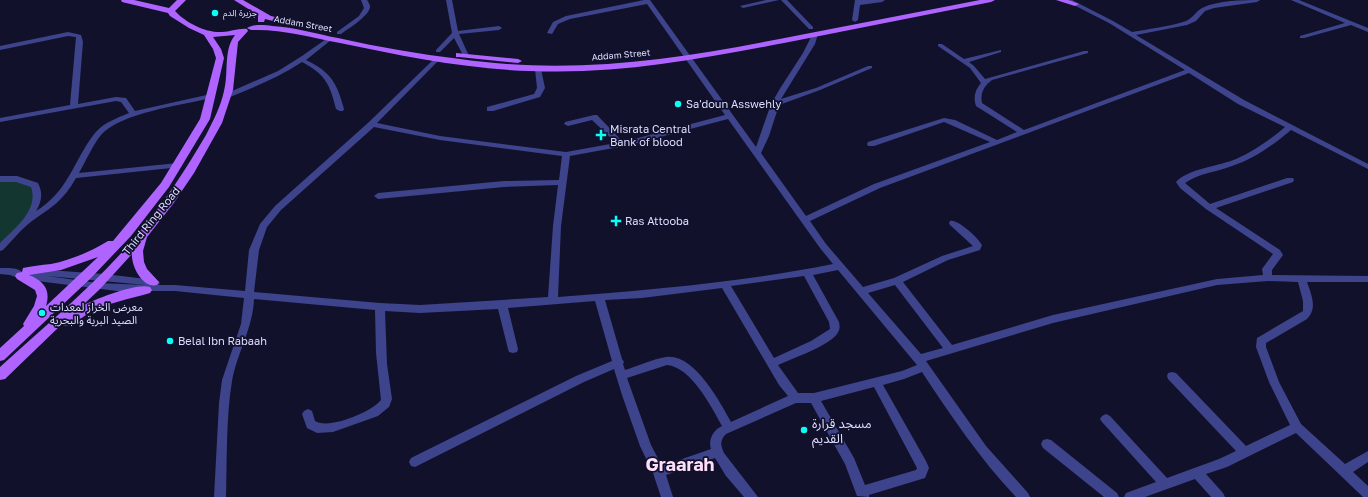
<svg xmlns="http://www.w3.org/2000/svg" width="1368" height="497" viewBox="0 0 1368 497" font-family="'Golos Text','Noto Sans Arabic',sans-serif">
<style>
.green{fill:#143630}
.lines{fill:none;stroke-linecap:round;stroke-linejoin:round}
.minor{fill:#3d448b;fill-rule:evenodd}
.major{fill:#af64ff;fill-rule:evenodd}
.poi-dot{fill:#09fff5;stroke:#12112c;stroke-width:1.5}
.labels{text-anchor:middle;stroke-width:3.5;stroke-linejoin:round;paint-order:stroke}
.far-poi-label{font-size:9px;fill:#dcddff;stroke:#12112c;text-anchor:start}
.far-street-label{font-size:9px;fill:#dcddff;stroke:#12112c}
.poi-label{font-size:11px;fill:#dcddff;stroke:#12112c;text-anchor:start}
.street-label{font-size:11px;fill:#dcddff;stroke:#12112c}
.near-poi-label{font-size:13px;fill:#dcddff;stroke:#12112c;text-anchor:start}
.near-district-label{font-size:18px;font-weight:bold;fill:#ffdef8;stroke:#12112c}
</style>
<rect width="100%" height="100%" fill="#12112c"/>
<path class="green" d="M0 180H11L34 185 37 192 30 215 0 246Z"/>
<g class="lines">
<path class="minor" d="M361 0H367C368 1 370 5 370 6 371 15 348 29 341 34H337V32L359 16 364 8Z
M446 0H452L458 31 499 26 502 28 499 30 459 34 469 56 468 57H464L454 38 440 52H436V50L452 33Z
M644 0H650L756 147 771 104 781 87 803 53 813 33 818 34 815 44 781 99 816 88 868 66H872V68L820 90 779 105 769 136 761 153 806 216 874 184 990 142 944 122 874 146H868L867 144 868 142 944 118 955 120 997 140 1017 132 976 106C973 97 975 90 981 83L970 68 938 46V44H942L964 59 1001 50V52L969 62 974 66 985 79 1084 51H1088V53L992 80C984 86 980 93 982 103L1024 130 1185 70 1109 23 1064 0H1072L1113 21 1132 32C1148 29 1167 27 1183 22 1192 20 1195 12 1202 8 1219 0 1242 0 1260 0L1257 2 1214 8 1205 11 1196 21 1187 25 1136 35 1244 100 1368 164V169L1291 130C1273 145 1254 159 1232 166 1217 172 1199 173 1185 183L1210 204 1287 178H1293L1294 180 1293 182 1216 208 1280 250 1283 255 1272 270V275L1368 276V282H1307C1311 294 1318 308 1307 319L1266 343V347L1279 382 1301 424 1345 464 1368 451V462L1353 472 1368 486V497H1363L1296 433 1227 467 1206 474 1223 493 1225 497H1211L1195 479 1145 497H1124L1126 493 1156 482 1102 422 1100 419 1102 416 1106 414 1110 416 1167 478 1219 459 1236 451 1168 379 1167 376 1168 373 1172 372 1176 373 1246 446 1290 425 1269 382 1256 347 1257 338 1303 311V301L1298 282 1268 281 1217 285 1053 323 926 361 986 446 1028 493 1030 497H1016C980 459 951 416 922 372L904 379 883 385 926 461 929 468 925 478 869 495V497L857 496 845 464 811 403H796L726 434C719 441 721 446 724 453L758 497H744L726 476 715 458 666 475 673 497H661L653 473 640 446 622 395 614 369 584 382 415 467 411 466 409 462 411 458 576 376 612 361 595 301 508 308 518 349 517 352 513 353 509 352 508 349 498 309 420 313 385 311 387 364 392 399 389 407 378 416 333 432 317 433 307 428 302 414 304 411 308 409 312 411 315 421C328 430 372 412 381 400L376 353 375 310 254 299C253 328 237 353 232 381 226 417 227 461 226 497H214L219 403 222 380 241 324 244 298 175 291H117L21 279 10 275 0 274V268C8 268 18 267 23 273L30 274 29 272 31 270 34 269 104 274 155 280 158 281 160 283 158 285H175L245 291 249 250 260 224 275 206 369 122 435 58 437 57 440 59 439 60 377 123 440 136 566 152 616 143 592 120 568 126 564 124 565 122 594 115H597L623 142 725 115 647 4 570 19 558 24 552 34 547 33 553 22 566 16ZM1189 73 1238 104 1285 127C1270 140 1254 151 1236 159 1220 166 1187 169 1176 182L1180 188 1206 209 1273 254 1262 269 1263 275 1217 279 1053 315 952 345 903 282 948 260 980 250 982 245C978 238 958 219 950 221L949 223 950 225 973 246 942 256 894 278 863 287 826 244 810 221 880 188ZM728 119 820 248 833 264C743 282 650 290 558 297L561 226 570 156 630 145ZM374 127 440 140 562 156 559 180 504 181 378 193 374 196 378 199 504 187 558 185 553 226 548 297 420 305 380 303 254 292 259 250 267 227 281 210ZM838 270 917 365 902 371 814 393H798L778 365C793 358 827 347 837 334 840 330 840 327 839 322L813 275ZM47 276 146 285 98 283ZM804 276 829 322 830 329 811 341 774 358 731 286ZM895 285 943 348 921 354 868 293ZM722 288 779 385 788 396 731 422C720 402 694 353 666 357 653 359 638 366 625 370L623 364 624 362 622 359 605 300 642 298ZM667 365C691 367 711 406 722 426 713 430 708 440 711 449L662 466 651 445 627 378ZM874 387 917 468 916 470 865 485 854 458 821 401Z
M766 0H779L743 8 740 6Z
M781 0H787L813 27V29H809Z
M855 0H885L882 2 860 5 858 20 855 22 852 20Z
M1291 0H1299L1368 28V32L1351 25 1304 38H1300V36L1345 23Z
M68 32 81 35 83 42 78 104 116 97 126 98 135 111 211 94 215 96 211 98C182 105 120 113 101 135 92 146 86 161 79 173L178 163H181L182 165 181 167 76 178C63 201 52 207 32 221 21 229 12 241 3 250L0 251V243C15 228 39 210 31 187L16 182H0V176H17L38 183C43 193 42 201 36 211 69 191 73 161 95 133 103 123 117 118 129 113L121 102 116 101 0 122V118L70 105 76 37 68 36 0 50V46Z
M329 37 331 38V40L306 60C331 72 337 83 344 109L343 111H340L336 109C330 84 325 74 302 62 279 77 255 87 230 97H224L223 95 278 71 302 56Z
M538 67 541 69 545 88 540 97 493 111H487V107L534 94 537 88 535 69Z
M1047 439 1051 440 1117 493 1119 497H1104L1043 448 1041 444 1043 440Z"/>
<path class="major" d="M121 0H134L169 8 177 0H186L175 11C186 23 206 33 222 32 230 32 239 28 247 29L248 31 238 42 233 90 222 123 194 173 173 204 147 237 143 251 144 262 147 269 159 282 157 285C143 289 131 266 132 254L100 289 82 306C96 299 136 283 150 287L152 290 150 293C129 299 108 303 89 313 81 318 70 328 61 325L5 379 0 380V367C48 323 100 281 141 230 166 200 186 169 206 135 213 121 221 106 224 91 229 73 223 50 235 35L213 37 221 49 224 58 210 119 169 187 131 236 91 278 4 360 0 361V348L24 326 23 324 34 306 37 296 35 290 17 279 15 276 17 273 22 272 23 268C32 266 41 265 51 264 71 260 90 252 108 241H113L161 183 200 119 216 58 213 49 204 35 189 28 170 16 168 13 122 2ZM98 257 46 306C51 290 44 281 29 275L61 270Z
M234 0H243L271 16 296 22 297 24 293 26 265 19 264 22H258V15Z
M980 0H995L991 2C922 16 853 29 784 43 700 59 616 75 530 71 466 69 402 56 340 43 310 37 282 29 251 30L247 28C253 24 265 25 272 26 295 27 316 34 338 38 378 47 419 54 460 59 579 76 683 58 800 35 860 23 920 12 980 0Z
M1056 0H1068L1079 4 1075 6Z
M456 53 518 59 522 61 518 63 459 57H456Z"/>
</g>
<g class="poi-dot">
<circle cx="215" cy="13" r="4"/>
<circle cx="678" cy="104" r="4"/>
<path d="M599 129h4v4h4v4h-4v4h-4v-4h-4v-4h4z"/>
<path d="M614 215h4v4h4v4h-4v4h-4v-4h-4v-4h4z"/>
<circle cx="42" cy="313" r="4"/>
<circle cx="170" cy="341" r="4"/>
<circle cx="804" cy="430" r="4"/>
</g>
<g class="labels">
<g class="far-poi-label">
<text x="223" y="16">جزيرة الدم</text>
</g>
<g class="far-street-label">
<text transform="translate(303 24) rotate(10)" y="3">Addam Street</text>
<text transform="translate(621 55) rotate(-5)" y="3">Addam Street</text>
</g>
<g class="poi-label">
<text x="686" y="108">Sa'doun Asswehly</text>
<text x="610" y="133">Misrata Central<tspan x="610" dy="13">Bank of blood</tspan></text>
<text x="625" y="225">Ras Attooba</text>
<text x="50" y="311">معرض الخراز لمعدات<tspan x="50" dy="13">الصيد البرية والبحرية</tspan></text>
<text x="178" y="345">Belal Ibn Rabaah</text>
</g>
<g class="street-label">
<text transform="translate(151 221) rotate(-51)" y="4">Third Ring Road</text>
</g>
<g class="near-poi-label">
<text x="812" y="428">مسجد قرارة<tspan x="812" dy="15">القديم</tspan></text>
</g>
<g class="near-district-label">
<text x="680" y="471">Graarah</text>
</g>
</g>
</svg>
